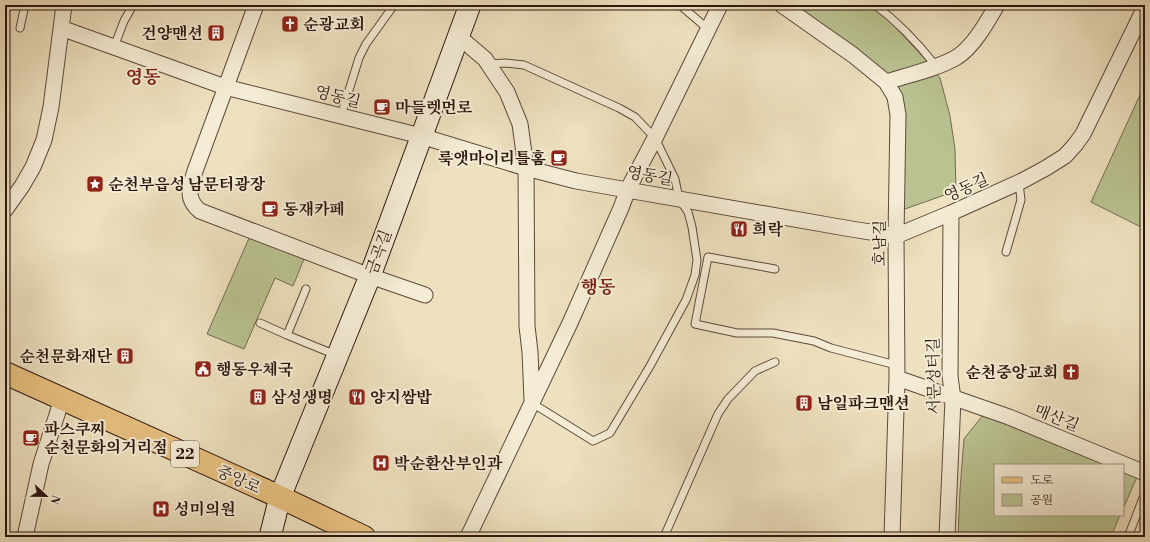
<svg xmlns="http://www.w3.org/2000/svg" width="1150" height="542" viewBox="0 0 1150 542" font-family="'Libre Bodoni','Noto Serif KR',serif">
<style>
.green{fill:#bac291;stroke:#726c50}
.lines{fill:none;stroke-linecap:round;stroke-linejoin:round}
.lane-casing{stroke:#5c493b;stroke-width:9}
.street-casing{stroke:#5c493b;stroke-width:17}
.secondary-casing{stroke:#2b160f;stroke-width:23}
.primary-casing{stroke:#2b160f;stroke-width:24}
.lane{stroke:#f4ecd5;stroke-width:7}
.street{stroke:#f4ecd5;stroke-width:15}
.secondary{stroke:#f4ecd5;stroke-width:21}
.primary{stroke:#e7c080;stroke-width:22}
.labels{text-anchor:middle;stroke-width:4;stroke-linejoin:round;paint-order:stroke}
.shield{fill:#f4ecd5;stroke:#67564a;stroke-width:1}
.shield-label{font-size:15px;font-weight:bold;fill:#2b160f}
.poi-label{font-size:16px;font-weight:bold;fill:#2b160f;stroke:#f4ecd5;text-anchor:start}
.street-label{font-size:16px;fill:#2b160f;stroke:#f4ecd5}
.quarter-label{font-size:18px;font-weight:bold;fill:#7a1f14;stroke:#f4ecd5}
</style>
<rect width="100%" height="100%" fill="#eee1bf"/>
<filter id="stains"><feTurbulence type="fractalNoise" baseFrequency=".005" numOctaves="4"/><feColorMatrix values="0 0 0 0 .2 0 0 0 0 .09 0 0 0 0 .02 0 0 0 .5 -.17"/></filter>
<radialGradient id="worn" r=".72"><stop offset=".6" stop-color="#630" stop-opacity="0"/><stop offset="1" stop-color="#630" stop-opacity=".3"/></radialGradient>
<path class="green" d="M794 5H871L884 15 925 59 940 78 950 116 955 149 956 191 902 210 896 98Z
M1145 84V229L1091 202Z
M250 236 304 259 293 286 275 278 244 349 207 334Z
M983 415 1106 465H995V515H1120L1111 537H958L960 490 964 439Z
M1123 472 1137 477 1123 509Z"/>
<g class="lines">
<g class="lane-casing">
<path id="lane" d="M680 5 708 29
M875 5C898 22 918 43 936 66
M20 28 25 5
M114 47 124 21 133 5
M489 64 506 63 524 65 619 108 635 117 655 138 675 179 679 199 688 212 692 227 697 260 695 275 686 300 650 366 610 433 593 441 532 403
M341 116 359 58 366 44 394 5
M1006 252 1021 200 1019 183
M775 269 708 257 695 324 737 333H773L814 341 831 348 896 365
M306 289 287 335 336 355
M260 323 287 335
M664 537 718 414 728 399 755 371 775 362
M1128 537 1143 498 1145 499"/>
</g>
<g class="street-casing">
<path id="street" d="M256 5 195 171C190 187 185 199 200 211L370 276 425 295
M782 5 853 55 886 82 895 97 898 115 896 236 897 378 892 537
M61 28 225 87 421 136 526 168 576 181 851 229 896 236 951 213 1022 181 1046 168 1065 156 1075 145 1083 134 1145 7
M458 36 485 59 507 92 520 124 526 168 527 326 530 352 532 400
M886 82C908 75 937 69 957 57 974 46 987 22 997 5
M5 210 22 186 33 167 44 140 51 107 64 5
M897 378 1009 417 1145 473
M25 537 41 464 62 399
M468 537 570 323 621 208 628 189 655 138 720 5
M947 537 953 399 950 376 951 213"/>
</g>
<g class="secondary-casing">
<path id="secondary" d="M270 537 280 497 370 276 470 5"/>
</g>
<g class="primary-casing">
<path id="primary" d="M5 373 280 497 364 537"/>
</g>
<use href="#lane" class="lane"/>
<use href="#street" class="street"/>
<use href="#secondary" class="secondary"/>
<use href="#primary" class="primary"/>
</g>
<defs>
<g id="church-square" transform="scale(0.9)"><rect x="-9" y="-9" width="18" height="18" rx="4" fill="#8f2418" stroke="#f4ecd5"/><path d="M-1.2-6h2.4v3.5h3.3v2.4h-3.3V6h-2.4V-.1h-3.3v-2.4h3.3Z" fill="#fff"/></g>
<g id="building-square" transform="scale(0.9)"><rect x="-9" y="-9" width="18" height="18" rx="4" fill="#8f2418" stroke="#f4ecd5"/><path d="M-4-6H4V6H1V3H-1V6H-4ZM-2.5-4.3h1.7v1.8h-1.7ZM.8-4.3h1.7v1.8H.8ZM-2.5-1h1.7V.8h-1.7ZM.8-1h1.7V.8H.8Z" fill="#fff"/></g>
<g id="cafe-square" transform="scale(0.9)"><rect x="-9" y="-9" width="18" height="18" rx="4" fill="#8f2418" stroke="#f4ecd5"/><path d="M-5.5-4.5H6V0H3Q3 3.5 0 3.5H-2.5Q-5.5 3.5-5.5 0ZM3-3.2v2h1.7v-2ZM-6 4.5H4V6H-6Z" fill="#fff"/></g>
<g id="sight-square" transform="scale(0.9)"><rect x="-9" y="-9" width="18" height="18" rx="4" fill="#8f2418" stroke="#f4ecd5"/><path d="M0-6L1.8-2.2L6-1.7L2.9 1.2L3.7 5.4L0 3.3L-3.7 5.4L-2.9 1.2L-6-1.7L-1.8-2.2Z" fill="#fff"/></g>
<g id="restaurant-square" transform="scale(0.9)"><rect x="-9" y="-9" width="18" height="18" rx="4" fill="#8f2418" stroke="#f4ecd5"/><path d="M-5-6h1v4h1v-4h1v4h1v-4h1v5L-1.5 .5V6h-2V.5L-5-1ZM5-6V6H3V1.5H1.5Q1.5-4 5-6Z" fill="#fff"/></g>
<g id="civic-square" transform="scale(0.9)"><rect x="-9" y="-9" width="18" height="18" rx="4" fill="#8f2418" stroke="#f4ecd5"/><path d="M-.6-6.5H3V-4.5H.6V-3L4-1V1h2V6H-6V1h2V-1L-.6-3ZM-1.2 2.5V6h2.4V2.5Z" fill="#fff"/></g>
<g id="hospital-square" transform="scale(0.9)"><rect x="-9" y="-9" width="18" height="18" rx="4" fill="#8f2418" stroke="#f4ecd5"/><path d="M-5-5h3v3.5h4V-5h3V5h-3V1.5h-4V5h-3Z" fill="#fff"/></g>
</defs>
<g fill-rule="evenodd">
<use href="#church-square" x="290" y="24"/>
<use href="#building-square" x="216" y="33"/>
<use href="#cafe-square" x="382" y="107"/>
<use href="#cafe-square" x="559" y="158"/>
<use href="#sight-square" x="95" y="184"/>
<use href="#cafe-square" x="270" y="209"/>
<use href="#restaurant-square" x="739" y="229"/>
<use href="#building-square" x="125" y="356"/>
<use href="#civic-square" x="203" y="369"/>
<use href="#church-square" x="1071" y="372"/>
<use href="#building-square" x="258" y="397"/>
<use href="#restaurant-square" x="357" y="397"/>
<use href="#building-square" x="804" y="403"/>
<use href="#cafe-square" x="31" y="438"/>
<use href="#hospital-square" x="381" y="463"/>
<use href="#hospital-square" x="161" y="509"/>
</g>
<g class="labels">
<rect class="shield" x="171" y="441" width="28" height="26" rx="3"/>
<g class="shield-label">
<text x="185" y="459">22</text>
</g>
<g class="poi-label">
<text x="303" y="30">순광교회</text>
<text x="203" y="39" text-anchor="end">건양맨션</text>
<text x="395" y="113">마들렛먼로</text>
<text x="546" y="164" text-anchor="end">룩앳마이리틀홈</text>
<text x="108" y="190">순천부읍성 남문터광장</text>
<text x="283" y="215">동재카페</text>
<text x="752" y="235">희락</text>
<text x="112" y="362" text-anchor="end">순천문화재단</text>
<text x="216" y="375">행동우체국</text>
<text x="1058" y="378" text-anchor="end">순천중앙교회</text>
<text x="271" y="403">삼성생명</text>
<text x="370" y="403">양지쌈밥</text>
<text x="817" y="409">남일파크맨션</text>
<text x="44" y="435">파스쿠찌<tspan x="44" dy="18">순천문화의거리점</tspan></text>
<text x="394" y="469">박순환산부인과</text>
<text x="174" y="515">성미의원</text>
</g>
<g class="street-label">
<text transform="translate(338 96) rotate(14)" y="6">영동길</text>
<text transform="translate(650 175) rotate(10)" y="6">영동길</text>
<text transform="translate(966 187) rotate(-24)" y="6">영동길</text>
<text transform="translate(879 243) rotate(-90)" y="6">호남길</text>
<text transform="translate(378 252) rotate(-70)" y="6">금곡길</text>
<text transform="translate(933 376) rotate(-91)" y="6">서문성터길</text>
<text transform="translate(1057 417) rotate(22)" y="6">매산길</text>
<text transform="translate(239 479) rotate(24)" y="6">중앙로</text>
</g>
<g class="quarter-label">
<text x="143" y="83">영동</text>
<text x="598" y="293">행동</text>
</g>
</g>
<rect width="1150" height="542" fill="none" stroke="#eee1bf" stroke-width="20"/>
<rect x="6" y="6" width="1138" height="530" fill="none" stroke="#2b160f" stroke-width="2"/>
<rect x="10" y="10" width="1130" height="522" fill="none" stroke="#2b160f"/>
<rect x="994" y="464" width="130" height="52" fill="#f4ecd5" stroke="#a49686"/>
<rect x="1002" y="477" width="20" height="6" fill="#e7c080" stroke="#a49686"/>
<text x="1030" y="484" font-size="12" fill="#2b160f">도로</text>
<rect x="1002" y="494" width="20" height="12" fill="#bac291" stroke="#a49686"/>
<text x="1030" y="504" font-size="12" fill="#2b160f">공원</text>
<g transform="translate(46 496) rotate(112)" stroke="#f4ecd5" stroke-width="3" paint-order="stroke">
<path d="M0-3L7 15L0 10L-7 15Z" fill="#2b160f"/>
<text y="-6" font-size="11" font-weight="bold" text-anchor="middle" fill="#2b160f">N</text>
</g>
<rect width="100%" height="100%" filter="url(#stains)"/>
<rect width="100%" height="100%" fill="url(#worn)"/>
</svg>
